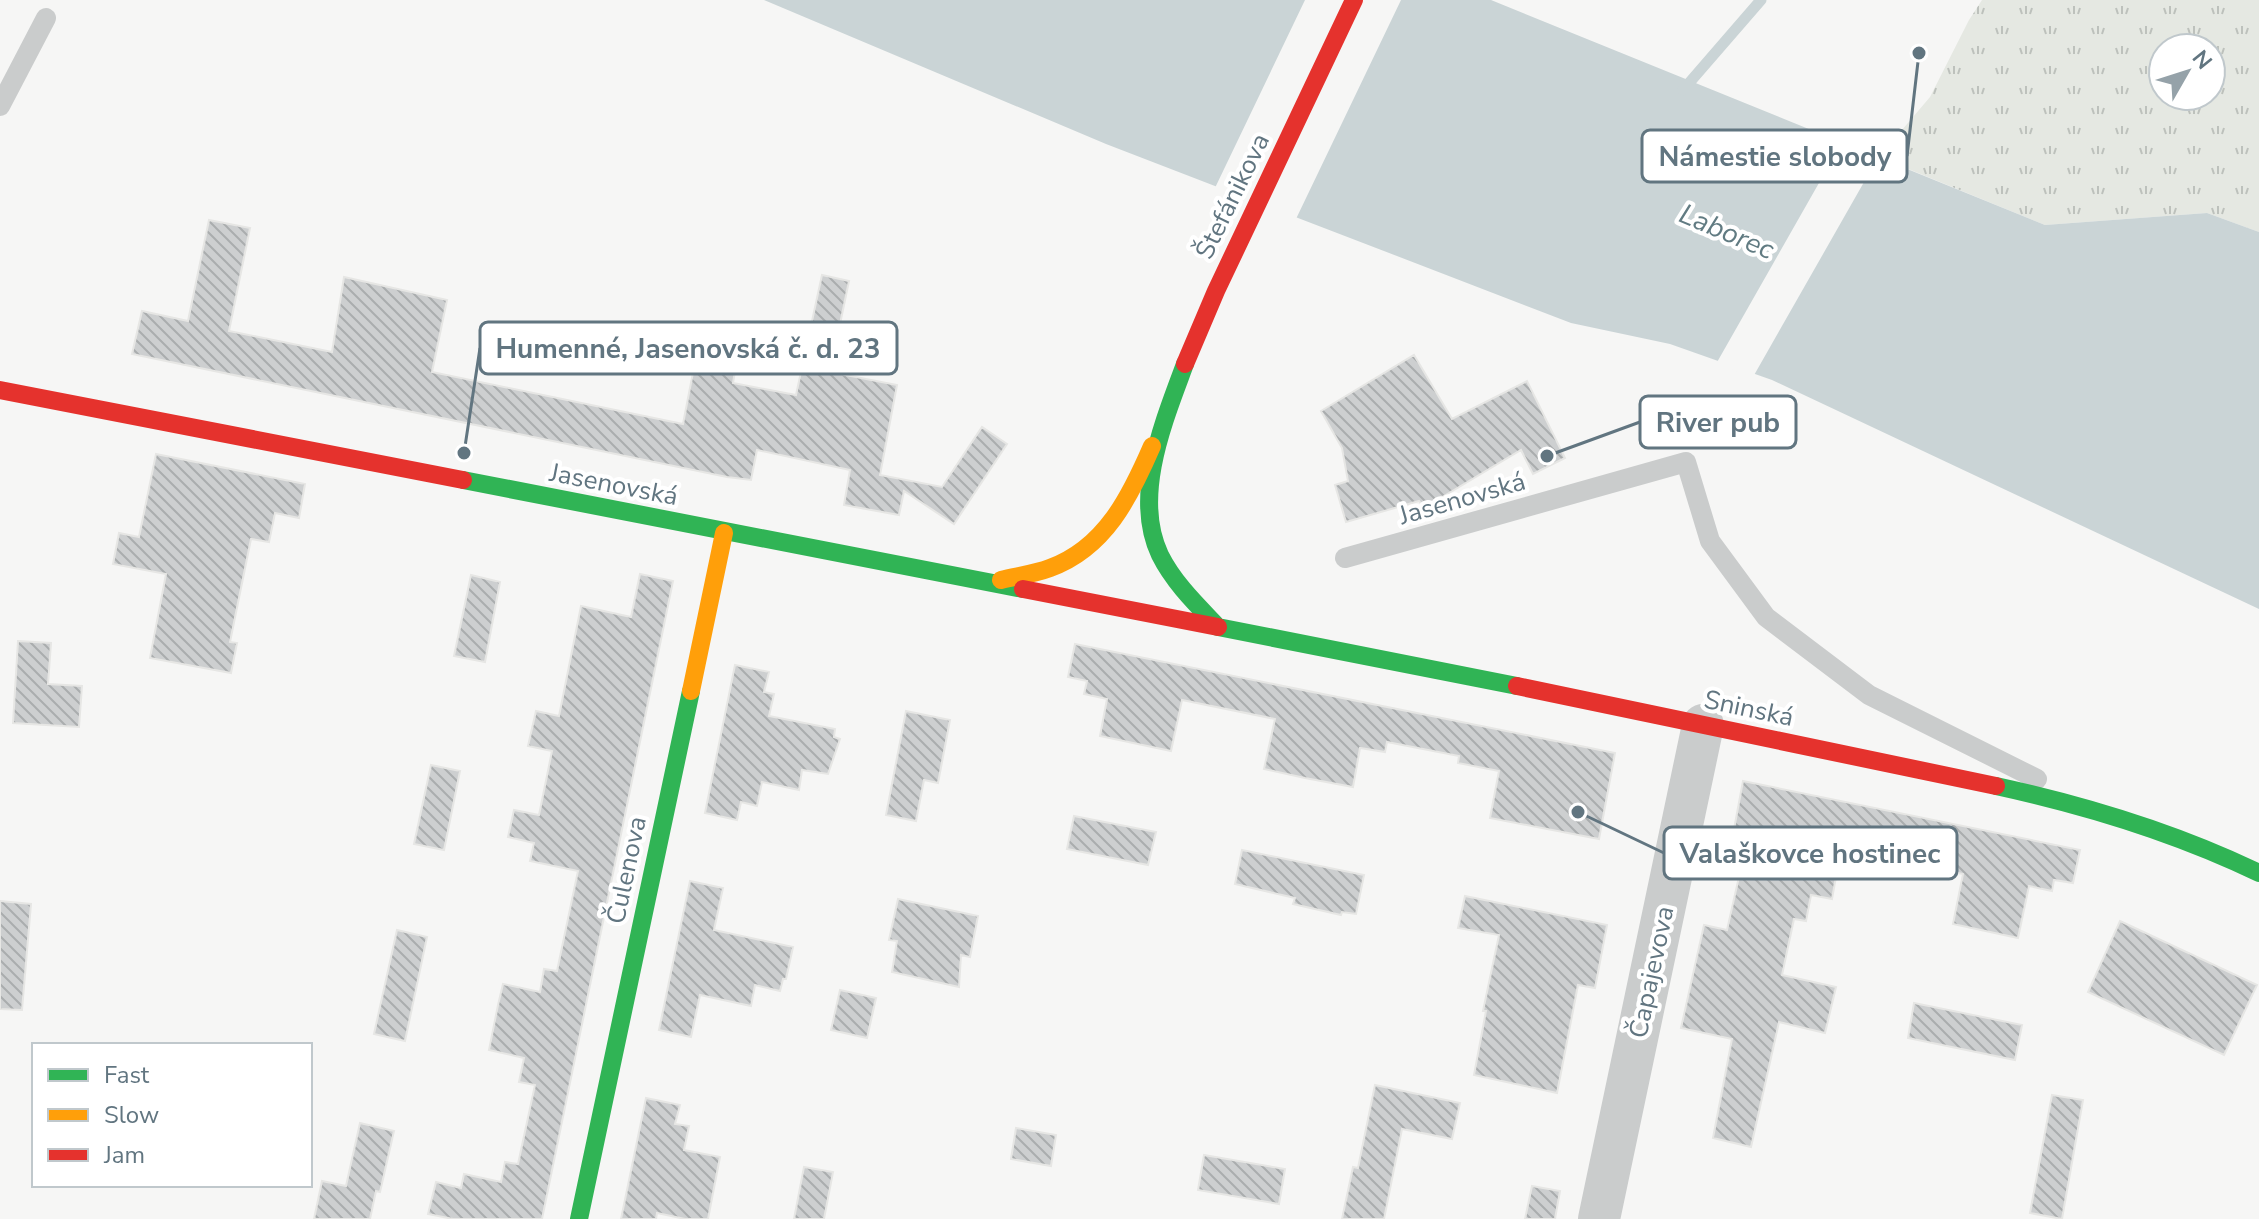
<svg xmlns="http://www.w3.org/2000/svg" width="2259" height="1219" viewBox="0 0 2259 1219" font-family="'Nunito Sans',sans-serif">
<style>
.grass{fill:url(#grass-tufts);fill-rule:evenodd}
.water{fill:#cad4d6}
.pier{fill:#f6f6f5}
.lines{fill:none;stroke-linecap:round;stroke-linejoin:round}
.stream{stroke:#cad4d6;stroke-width:11}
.building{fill:url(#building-back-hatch);stroke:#e6e6e4;stroke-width:2}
.lane{stroke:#cacccc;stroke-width:20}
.street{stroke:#cacccc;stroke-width:42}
.fast{stroke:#30b455;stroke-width:18}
.slow{stroke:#ff9f0a;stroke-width:18}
.jam{stroke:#e5322d;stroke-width:18}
.labels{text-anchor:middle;stroke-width:8;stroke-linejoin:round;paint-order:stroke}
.street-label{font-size:26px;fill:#617580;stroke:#fff}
.water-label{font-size:28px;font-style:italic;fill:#617b82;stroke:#fff}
.leader{fill:none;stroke:#617580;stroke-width:3}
.callout-dot{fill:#617580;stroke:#fff;stroke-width:3}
.callout{fill:#fff;stroke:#617580;stroke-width:3}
.callout-label{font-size:28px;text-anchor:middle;font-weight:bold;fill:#617580}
</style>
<defs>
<pattern id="grass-tufts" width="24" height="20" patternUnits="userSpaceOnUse" patternTransform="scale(2)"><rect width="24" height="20" fill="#e5e8e2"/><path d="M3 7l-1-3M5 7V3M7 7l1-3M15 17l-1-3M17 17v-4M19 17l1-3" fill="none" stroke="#bdc1bc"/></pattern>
<pattern id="building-back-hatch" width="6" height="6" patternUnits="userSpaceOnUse" patternTransform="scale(2)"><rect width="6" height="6" fill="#cdcfd0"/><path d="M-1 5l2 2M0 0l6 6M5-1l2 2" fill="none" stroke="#aaadae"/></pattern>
</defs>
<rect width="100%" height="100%" fill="#f6f6f5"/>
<path class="grass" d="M1982 0H2259V232L2207 213 2045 225 1879 157 1930 97 1969 20ZM2163 48H2211V96H2163Z"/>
<path class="water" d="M764 0H1491L2045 225 2207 213 2259 232V609L1772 380 1670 344 1571 323 1106 144Z"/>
<path class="pier" d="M1305 0H1401L1295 221 1214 190Z
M1844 139 1880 154 1753 377 1716 364Z"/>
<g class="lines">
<path class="stream" d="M1683 90 1761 0"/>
</g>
<path class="building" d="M209 220 250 228 229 331 332 352 344 277 447 300 432 372 683 424 696 357 736 365 733 383 796 395 822 275 849 281 830 372 897 385 880 475 942 487 982 427 1007 444 954 524 904 491 899 515 844 505 850 470 757 450 751 480 727 477 132 354 142 311 188 321Z
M1414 355 1452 419 1527 381 1565 458 1533 474 1521 450 1424 508 1419 501 1346 522 1335 485 1348 481 1342 448 1321 411Z
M156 454 305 484 299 518 275 513 269 542 251 539 230 642 237 643 231 673 150 658 166 574 113 564 119 533 139 537Z
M640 574 673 581 542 1219H453L428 1214 436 1182 461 1188 464 1174 501 1182 505 1162 518 1164 535 1085 519 1082 524 1058 489 1050 498 1005 503 984 540 992 544 969 557 971 578 871 530 861 534 843 508 837 514 810 539 815 552 751 528 746 536 711 559 716 581 606 631 617Z
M471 575 500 582 485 662 454 656Z
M18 641 51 643 48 684 82 686 79 727 13 723Z
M1075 644 1615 753 1599 839 1490 818 1499 771 1458 763 1459 756 1387 742 1385 752 1360 748 1353 787 1305 778 1264 769 1275 719 1182 700 1171 751 1100 736 1107 699 1084 694 1087 681 1068 677Z
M735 665 769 672 764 692 774 694 769 716 835 729 834 737 840 739 828 774 802 770 799 790 762 782 757 806 741 802 737 820 705 813Z
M906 711 950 720 938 783 924 780 916 821 886 815Z
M431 765 460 771 444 850 414 844Z
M1743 781 2080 850 2073 883 2054 880 2052 891 2029 886 2018 938 1953 924 1963 874 1924 866 1926 853 1869 843 1867 854 1841 849 1832 899 1811 895 1806 921 1794 919 1782 975 1836 987 1825 1033 1779 1022 1751 1147 1713 1138 1732 1039 1681 1028 1704 925 1727 930 1743 859 1729 856Z
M1074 816 1156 832 1148 865 1067 849Z
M1242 850 1364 875 1356 914 1342 912 1341 915 1293 904 1295 898 1235 884Z
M690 881 723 888 714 930 793 947 786 979H783L780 991 755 985 751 1006 700 995 691 1037 659 1030Z
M1465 896 1607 925 1595 988 1578 985 1557 1093 1474 1075 1486 1011H1483L1499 935 1458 928Z
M898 899 978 916 970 957 961 955 959 987 892 972 897 941 889 940Z
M0 901 31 904 22 1010 0 1009Z
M2120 921 2257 985 2224 1055 2088 992Z
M397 930 427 937 405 1041 374 1034Z
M840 990 876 998 867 1038 831 1030Z
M1914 1003 2022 1025 2015 1060 1908 1038Z
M1375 1085 1460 1103 1452 1139 1402 1129 1384 1219H1342L1353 1167 1358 1168Z
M2052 1095 2083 1100 2062 1219 2030 1213Z
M646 1098 680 1105 675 1124 689 1126 684 1150 720 1157 708 1219H685L657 1213 656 1219H621Z
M360 1123 394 1131 380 1192 376 1191 370 1219H314L322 1181 346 1186Z
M1016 1128 1056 1135 1051 1166 1011 1159Z
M1204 1155 1285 1169 1279 1204 1198 1190Z
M804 1167 833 1172 824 1219H794Z
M1532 1186 1560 1191 1555 1219H1525Z"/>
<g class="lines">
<path class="lane" d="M0 106 46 18
M1345 558 1686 462 1710 541 1766 617 1869 695 2037 779"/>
<path class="street" d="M1599 1219 1703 725"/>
<path class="fast" d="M1185 364C1164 421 1132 496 1160 555 1174 583 1197 605 1218 627L1517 686
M463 480 1023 589
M1996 786C2088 806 2174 832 2259 873
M579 1219 691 691"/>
<path class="slow" d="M1001 580C1017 576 1034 574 1050 568 1105 548 1130 497 1152 446
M691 691 724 533"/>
<path class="jam" d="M1185 364 1216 291 1354 0
M0 390 463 480
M1023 589 1218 627
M1517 686 1996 786"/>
</g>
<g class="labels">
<g class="street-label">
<text transform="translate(1232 196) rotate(-64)" y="9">Štefánikova</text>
<text transform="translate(614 484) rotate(11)" y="9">Jasenovská</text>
<text transform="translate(1462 498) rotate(-16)" y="9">Jasenovská</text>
<text transform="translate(1749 708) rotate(12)" y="9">Sninská</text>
<text transform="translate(626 870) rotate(-78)" y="9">Čulenova</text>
<text transform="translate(1651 972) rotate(-78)" y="9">Čapajevova</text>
</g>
<g class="water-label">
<text transform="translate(1727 231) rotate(23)" y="10">Laborec</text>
</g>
</g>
<path class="leader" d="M1919 53L1907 156M464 453L480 348M1547 456L1640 422M1578 812L1664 853"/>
<g class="callout-dot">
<circle cx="1919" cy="53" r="8"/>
<circle cx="464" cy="453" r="8"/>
<circle cx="1547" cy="456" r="8"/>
<circle cx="1578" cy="812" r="8"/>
</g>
<g class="callout">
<rect x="1642" y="130" width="265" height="52" rx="8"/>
<rect x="480" y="322" width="417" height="52" rx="8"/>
<rect x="1640" y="396" width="156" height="52" rx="8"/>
<rect x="1664" y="827" width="293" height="52" rx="8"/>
</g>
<g class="callout-label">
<text x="1775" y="166">Námestie slobody</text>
<text x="688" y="358">Humenné, Jasenovská č. d. 23</text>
<text x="1718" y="432">River pub</text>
<text x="1810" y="863">Valaškovce hostinec</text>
</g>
<rect x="32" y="1043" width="280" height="144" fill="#ffffff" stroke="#c0c8cc" stroke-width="2"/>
<rect x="48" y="1069" width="40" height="12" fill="#30b455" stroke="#c0c8cc" stroke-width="2"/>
<text x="104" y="1083" font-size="24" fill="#617580">Fast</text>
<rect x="48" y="1109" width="40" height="12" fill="#ff9f0a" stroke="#c0c8cc" stroke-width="2"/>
<text x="104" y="1123" font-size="24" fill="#617580">Slow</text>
<rect x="48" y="1149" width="40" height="12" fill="#e5322d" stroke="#c0c8cc" stroke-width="2"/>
<text x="104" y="1163" font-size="24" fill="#617580">Jam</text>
<g transform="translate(2187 72) rotate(51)"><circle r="38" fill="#ffffff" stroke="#c0c8cc" stroke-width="2"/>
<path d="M0-6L14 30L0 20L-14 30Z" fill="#95a2a9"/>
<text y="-12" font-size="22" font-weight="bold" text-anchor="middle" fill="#617580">N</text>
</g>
</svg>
